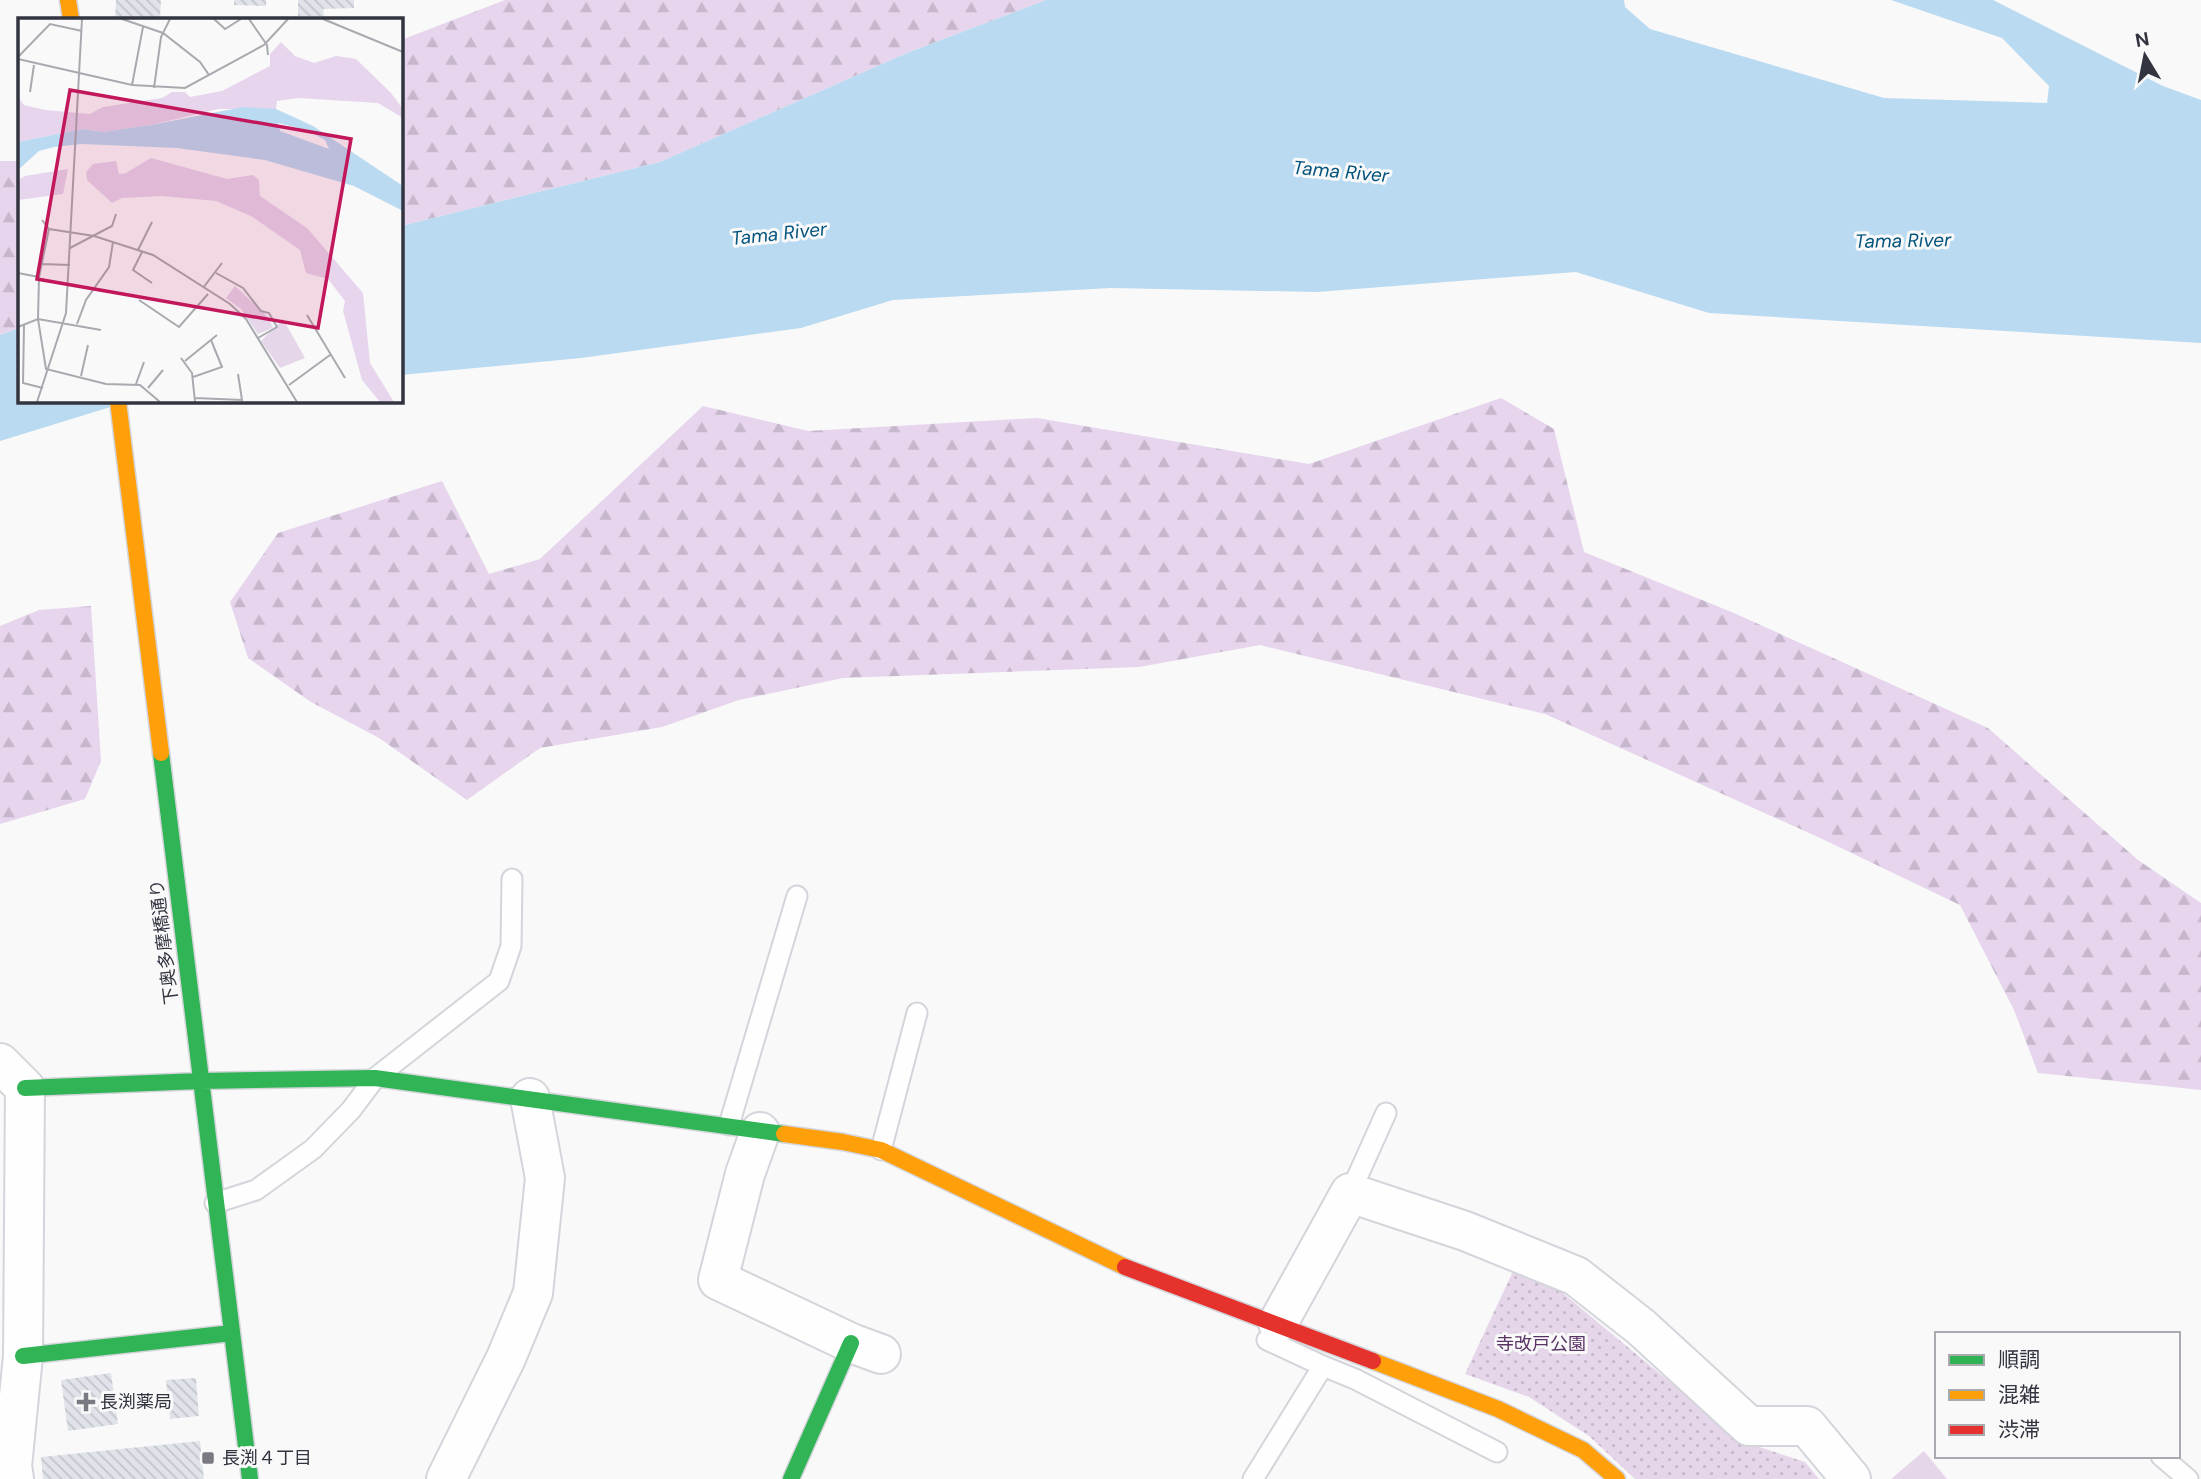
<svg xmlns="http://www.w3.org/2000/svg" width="2201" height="1479" viewBox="0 0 2201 1479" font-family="'DM Sans','Noto Sans JP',sans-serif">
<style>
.forest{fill:url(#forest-firs)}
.park{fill:url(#park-dots)}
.garden{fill:#e5d6ea}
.water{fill:#badaf1}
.building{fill:url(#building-back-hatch)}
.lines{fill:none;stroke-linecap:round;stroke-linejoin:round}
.lane-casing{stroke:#d4d5db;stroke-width:23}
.street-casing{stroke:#d4d5db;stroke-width:42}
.fast-casing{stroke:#d4d5db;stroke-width:19}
.slow-casing{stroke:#d4d5db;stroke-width:19}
.jam-casing{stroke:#d4d5db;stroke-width:19}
.lane{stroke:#fefefe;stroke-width:19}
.street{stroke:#fefefe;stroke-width:38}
.fast{stroke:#30b455;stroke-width:16}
.slow{stroke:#ff9f0a;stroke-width:16}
.jam{stroke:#e5322d;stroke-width:16}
.poi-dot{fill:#787981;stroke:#f9f9f9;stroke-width:2.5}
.labels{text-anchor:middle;stroke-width:6;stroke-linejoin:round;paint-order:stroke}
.street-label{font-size:18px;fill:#323440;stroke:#f9f9f9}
.park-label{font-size:18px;fill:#593266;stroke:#f9f9f9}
.poi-label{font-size:18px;fill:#323440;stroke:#f9f9f9;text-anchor:start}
.water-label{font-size:19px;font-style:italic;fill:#02537d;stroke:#f9f9f9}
.inset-road{fill:none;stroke:#a9aaaf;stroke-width:2}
.view{fill:#c2185b;fill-opacity:0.15;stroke:#c2185b;stroke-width:3.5}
.inset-edge{fill:none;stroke:#323440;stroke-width:3.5}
</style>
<defs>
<pattern id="forest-firs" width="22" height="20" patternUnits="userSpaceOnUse" patternTransform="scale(1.75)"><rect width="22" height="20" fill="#e6d5ed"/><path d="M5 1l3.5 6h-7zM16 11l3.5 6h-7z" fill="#c6b7cc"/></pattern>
<pattern id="park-dots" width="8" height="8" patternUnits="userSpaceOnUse" patternTransform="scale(1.75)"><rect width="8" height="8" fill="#e5d6ea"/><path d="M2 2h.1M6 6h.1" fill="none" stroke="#c5b8ca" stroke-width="1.8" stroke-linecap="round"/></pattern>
<pattern id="building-back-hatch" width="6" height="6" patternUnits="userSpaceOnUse" patternTransform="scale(1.75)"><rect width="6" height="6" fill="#e0e4ea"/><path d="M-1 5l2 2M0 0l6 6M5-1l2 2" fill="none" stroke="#c1c4ca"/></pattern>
</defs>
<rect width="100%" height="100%" fill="#f9f9f9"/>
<path class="forest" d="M505 0H1046L907 53 660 162 401 226V40Z
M0 161H19V328L0 335Z
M1501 398 1554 429 1584 552 1734 613 1988 728 2138 860 2201 903V1090L2038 1073 2014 1010 1960 905 1818 837 1545 714 1260 645 1139 667 843 678 739 700 662 727 540 748 467 800 379 738 311 702 248 658 230 602 278 533 442 481 489 574 540 559 703 406 808 431 1037 418 1309 464Z
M91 606 101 761 85 799 0 824V626L39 610Z"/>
<path class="park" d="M1515 1267 1547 1280 1741 1441 1805 1462 1819 1479H1635L1589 1436 1529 1397 1465 1374Z"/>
<path class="garden" d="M1924 1451 1947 1479H1891Z"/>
<path class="water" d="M1046 0H1624L1625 7 1650 29 1884 98 2047 103 2049 86 2002 38 1891 0H1993L2163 86 2201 100V343L1709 313 1576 272 1317 292 1111 288 893 300 801 328 581 358 401 375V226L660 162 907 53Z
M19 328V401H130L0 441V335Z"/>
<path class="building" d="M116 0H161L160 19H115Z
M234 0H266V6L234 5Z
M298 0H354V8L323 9 324 16H298Z
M111 1373 118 1424 68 1431 61 1380Z
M196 1378 199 1416 170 1419 166 1380Z
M200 1441 204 1479H43L41 1457Z"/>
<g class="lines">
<g class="lane-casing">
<path id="lane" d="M729 1125 797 896
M881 1150 917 1013
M1350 1193 1386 1113
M215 1203 256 1190 313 1149 351 1110 375 1078 499 981 511 946 512 879
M1267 1340 1323 1366 1355 1379 1497 1452
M2161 1456 2188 1479
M1253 1479 1323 1366"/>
</g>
<g class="street-casing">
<path id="street" d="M0 1063 25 1088 23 1356 12 1466 14 1479
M760 1132 745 1174 718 1280 851 1343 881 1354
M1278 1323 1350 1193 1465 1231 1576 1276 1641 1327 1749 1426H1807L1851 1479
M446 1479 506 1358 533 1293 545 1178 530 1098"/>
</g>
<g class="fast-casing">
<path id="fast" d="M161 753 250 1479
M25 1088 200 1081 375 1078 784 1134
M23 1356 232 1333
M791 1479 851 1343"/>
</g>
<g class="slow-casing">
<path id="slow" d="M68 0 71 19
M118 401 161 753
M784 1134 843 1142 881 1150 1125 1267
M1373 1361 1498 1409 1583 1450 1617 1479"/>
</g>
<g class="jam-casing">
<path id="jam" d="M1125 1267 1373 1361"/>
</g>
<use href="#lane" class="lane"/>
<use href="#street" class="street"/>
<use href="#fast" class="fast"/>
<use href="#slow" class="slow"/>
<use href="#jam" class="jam"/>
</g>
<g class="poi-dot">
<path d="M82.5 1391.5h7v7h7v7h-7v7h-7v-7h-7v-7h7z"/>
<rect x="201" y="1451" width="14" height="14" rx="3.5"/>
</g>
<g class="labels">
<g class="street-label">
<text transform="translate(164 942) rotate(-97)" y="6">下奥多摩橋通り</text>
</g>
<g class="park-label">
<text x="1541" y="1350">寺改戸公園</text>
</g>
<g class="poi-label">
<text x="100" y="1408">長渕薬局</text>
<text x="222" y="1464">長渕４丁目</text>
</g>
<g class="water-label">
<text transform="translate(1341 171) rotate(5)" y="7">Tama River</text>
<text transform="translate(779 233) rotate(-6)" y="7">Tama River</text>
<text transform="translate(1903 240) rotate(-1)" y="7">Tama River</text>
</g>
</g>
<g transform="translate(18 18)">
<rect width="385" height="385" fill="#f9f9f9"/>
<path d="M263 24 277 38 296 45 318 38 338 41 373 75 385 91V100L360 85 280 80 259 83 258 91H200L133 107 85 114 65 111 0 124V79L6 87 27 92 72 96 85 89 144 80 154 74H167L172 79 204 73 252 48V36ZM133 140 209 161 235 157 241 162 242 178 289 210 345 275 352 345 376 384H362L344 362 325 293 327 283 310 261 288 255 282 232 233 198 198 183 144 178 104 180 94 185 69 162 68 154 75 146 98 143 101 156 108 155ZM50 151 45 176 0 182V162L7 158Z" fill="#e6d5ed"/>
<path d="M217 268 250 299 255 310 240 316 223 291 208 280Z" fill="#e5d6ea"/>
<path d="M265 301 287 340 262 350 243 323Z" fill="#e5d6ea"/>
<path d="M225 89 258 91 295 108 385 168V193L336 168 247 142 159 130 63 126 36 129 21 133 0 152V124L65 111 85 114 133 107ZM260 105 289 112 307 122 311 131 262 113Z" fill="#badaf1" fill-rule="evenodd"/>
<path class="inset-road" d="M104 1 145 15 182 44 191 57M196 1 207 11 223 1M231 1 249 27 250 37M305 1 385 34M0 39 32 6 64 13M0 41 114 67 167 70 246 27 270 1M114 67 125 9M136 70 143 19 152 1M12 74 16 47M24 202 31 211 21 259 20 301 28 351 88 366 122 367 142 384M31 211 76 218 135 237 212 286 228 301 279 384M52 230 94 208 98 196M120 232 134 204M124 234 115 252 134 265M24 246 52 247M0 255 21 259M198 255 225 270 243 293 251 295 259 309 240 320M185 270 204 245M121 282 161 309 190 276M289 297 327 360M59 306 68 282 91 249 95 224M6 307 5 365 25 370M0 309 20 301 83 312M163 340 174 355 177 384M167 343 199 317M63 358 70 327M175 359 204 349 193 322M118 366 126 344M271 367 312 337M130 370 145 352M177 380 224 382 220 356M19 384 48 295 64 1"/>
<path class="view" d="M52 72 333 121 300 310 19 261Z"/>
<rect width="385" height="385" class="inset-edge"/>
</g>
<rect x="1935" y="1332" width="245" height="126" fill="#f9f9f9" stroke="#a9aaaf" stroke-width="2"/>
<rect x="1949" y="1355" width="35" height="10" fill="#30b455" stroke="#a9aaaf" stroke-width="2"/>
<text x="1998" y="1367" font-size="21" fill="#323440">順調</text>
<rect x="1949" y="1390" width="35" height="10" fill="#ff9f0a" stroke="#a9aaaf" stroke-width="2"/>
<text x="1998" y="1402" font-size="21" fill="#323440">混雑</text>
<rect x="1949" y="1425" width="35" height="10" fill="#e5322d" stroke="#a9aaaf" stroke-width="2"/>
<text x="1998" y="1437" font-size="21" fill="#323440">渋滞</text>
<g transform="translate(2145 56) rotate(350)" stroke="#f9f9f9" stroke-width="5" paint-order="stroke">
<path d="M0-5L12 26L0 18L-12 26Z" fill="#323440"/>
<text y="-10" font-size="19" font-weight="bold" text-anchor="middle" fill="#323440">N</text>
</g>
</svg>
